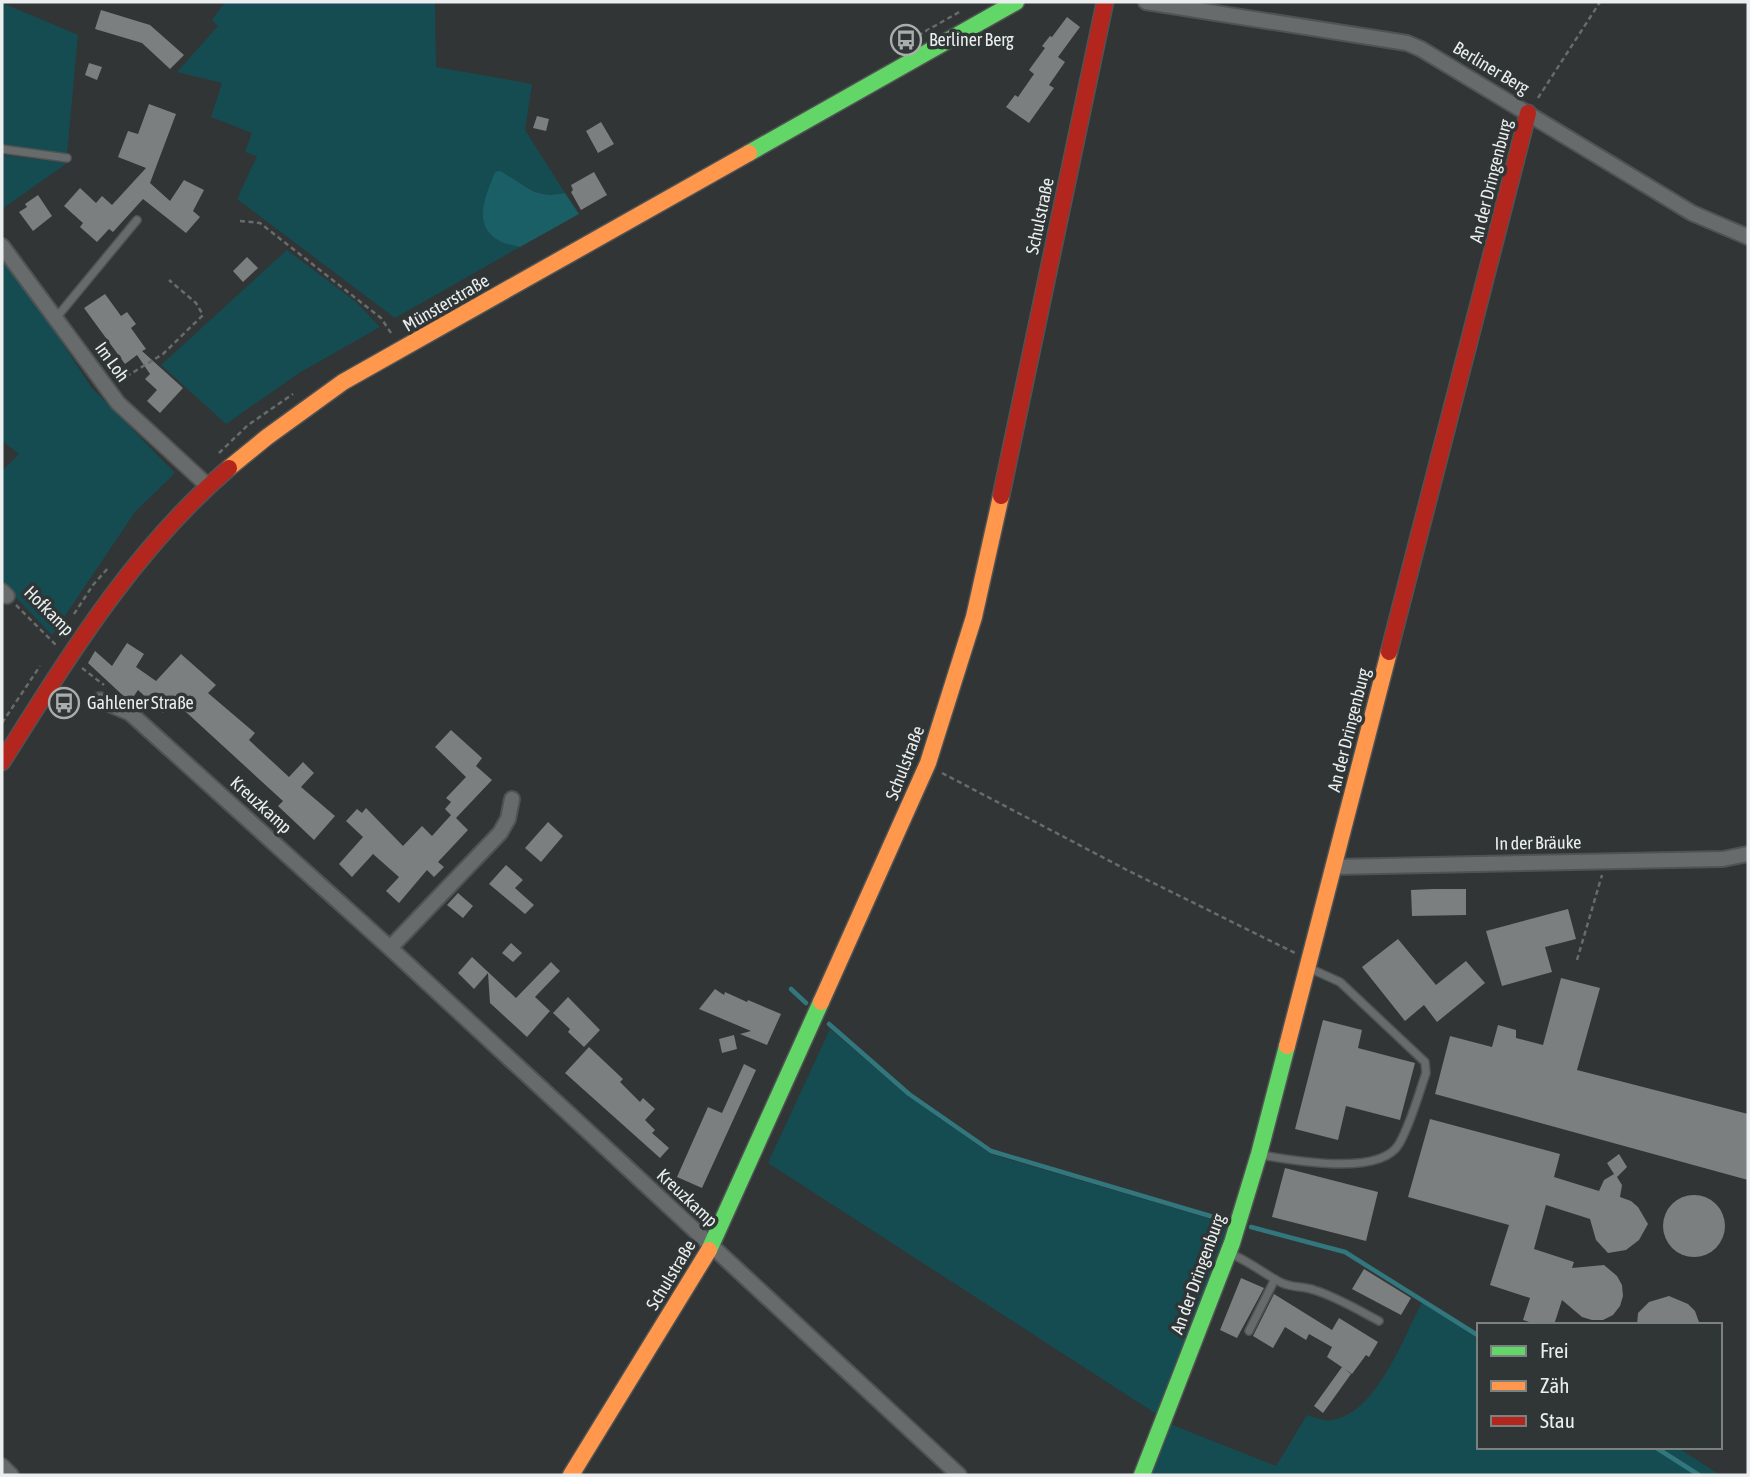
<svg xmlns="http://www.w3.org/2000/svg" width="1750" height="1477" viewBox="0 0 1750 1477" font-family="'Asap Condensed',sans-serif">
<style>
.green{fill:#154c51}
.forest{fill:#195f65}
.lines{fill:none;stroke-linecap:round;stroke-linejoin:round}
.stream{stroke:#32777d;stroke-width:4.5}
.building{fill:#7c7f7f}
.lane-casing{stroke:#505353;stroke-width:10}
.street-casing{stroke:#505353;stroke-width:18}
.fast-casing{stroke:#505353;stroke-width:19}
.slow-casing{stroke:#505353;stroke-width:19}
.jam-casing{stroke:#505353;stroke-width:19}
.path{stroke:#676b6b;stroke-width:2.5;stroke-dasharray:5 3.5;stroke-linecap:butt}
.lane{stroke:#676b6b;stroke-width:7}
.street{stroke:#676b6b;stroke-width:14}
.fast{stroke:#63d668;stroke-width:16}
.slow{stroke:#ff974d;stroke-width:16}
.jam{stroke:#b3261e;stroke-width:16}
.labels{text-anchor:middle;stroke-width:7;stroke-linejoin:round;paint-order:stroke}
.poi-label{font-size:18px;fill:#ebeeef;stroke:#303636;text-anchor:start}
.street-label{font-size:18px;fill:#ebeeef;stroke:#303636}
</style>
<rect width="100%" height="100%" fill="#313535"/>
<path class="green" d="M225 2H435L436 67 532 84 525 130 565 193C539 199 525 187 505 173L498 240 520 247 395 318 237 199 257 156 245 152 252 133 211 117 222 83 177 72 218 26 212 20Z
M2 3 78 35 67 154 2 145Z
M2 155 67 163 2 209Z
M287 250 356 302 380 327 299 373 226 424 161 365Z
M2 258 50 324 91 387 175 473 135 512 52 635 2 583V471L19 454 2 441Z
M830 1029 906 1094 991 1154 1228 1224 1158 1415 768 1163Z
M1422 1303 1479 1338V1447H1677L1720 1475H1151L1170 1424 1276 1466 1307 1415C1314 1417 1326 1422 1333 1420 1377 1412 1403 1338 1422 1303Z"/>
<path class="forest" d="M500 171C525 184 534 200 565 193L579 214 520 247C513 245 504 244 498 240 471 224 487 193 495 172Z"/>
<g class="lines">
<path class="stream" d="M791 989 806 1003
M829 1024 909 1094 991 1151 1227 1221
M1251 1227 1345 1252 1479 1336
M1655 1447 1699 1475"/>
</g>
<path class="building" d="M101 10 150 25 184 55 170 69 142 43 95 29Z
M1067 17 1080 27 1058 57 1065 62 1049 85 1054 88 1029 123 1006 107 1015 95 1018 97 1034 74 1029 70 1045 48 1042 46 1050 36 1052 37Z
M89 63 102 67 97 80 85 75Z
M149 104 176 114 150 183 170 201 184 180 204 190 193 211 200 217 186 233 143 199 113 232 109 229 97 242 80 227 83 223 64 206 80 188 96 203 102 196 112 205 146 168 118 157 128 131 138 134Z
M537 116 549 119 546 131 533 128Z
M601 122 614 144 598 153 586 131Z
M594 172 607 195 581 210 571 192 573 190 571 185Z
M38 195 52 216 33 231 19 212 27 207 25 204Z
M247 257 258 268 243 282 233 271Z
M105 294 121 316 127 312 136 324 131 328 146 349 142 351 183 388 160 413 147 401 157 390 145 379 150 374 137 355 125 364 84 308Z
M127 643 144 654 136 667 156 681 181 654 216 685 208 693 255 733 249 740 289 777 303 762 314 773 301 787 335 816 314 840 278 806 283 801 174 701 163 713 138 690 130 702 88 663 95 651 112 666Z
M451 730 482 758 476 766 492 780 456 818 468 830 438 862 444 867 434 877 427 870 399 903 386 891 399 877 373 854 352 877 339 864 363 837 346 821 357 809 362 813 366 808 403 846 422 826 432 836 451 815 445 809 451 802 446 798 466 777 435 747Z
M548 822 563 836 541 862 525 848Z
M506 865 523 880 515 888 534 905 525 914 489 884Z
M1433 889H1466V915L1412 916 1411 890Z
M458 893 473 906 463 918 447 905Z
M1568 909 1576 939 1545 947 1552 972 1502 986 1486 931Z
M1398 939 1436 985 1466 961 1485 983 1437 1022 1424 1005 1405 1021 1362 967Z
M511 943 522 953 513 962 502 953Z
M472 957 516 998 551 962 560 971 535 997 550 1011 527 1037 490 1003 488 973 474 989 458 973Z
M1561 978 1600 988 1577 1070 1748 1114V1180L1435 1094 1450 1036 1492 1047 1498 1025 1516 1030V1038L1543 1045Z
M715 989 724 995 725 992 747 1002 748 1000 781 1014 767 1045 740 1034 751 1031 699 1009Z
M568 997 600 1030 584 1047 568 1032 570 1029 553 1013Z
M1323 1020 1362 1030 1358 1048 1415 1063 1400 1120 1346 1106 1338 1140 1295 1129Z
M734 1035 737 1049 722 1053 719 1039Z
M589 1047 623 1079 620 1082 640 1102 643 1098 655 1109 645 1120 655 1130 652 1133 669 1148 660 1158 565 1073Z
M744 1064 756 1070 702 1188 677 1177 708 1107 722 1113Z
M1430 1119 1560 1154 1554 1177 1599 1191 1604 1180 1614 1174 1607 1163 1619 1154 1627 1167 1617 1177 1622 1185 1620 1197 1631 1201 1638 1207 1648 1224 1639 1240 1626 1250 1608 1253 1596 1240 1590 1219 1546 1205 1534 1249 1574 1262 1572 1268 1604 1265 1617 1276 1622 1285 1623 1296 1620 1306 1613 1315 1603 1320H1592L1582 1317 1562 1300 1554 1325H1538L1523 1320 1530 1298 1490 1285 1509 1225 1408 1197Z
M1285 1168 1378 1192 1366 1241 1272 1217Z
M1663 1226a31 31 0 1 1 62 0a31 31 0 1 1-62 0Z
M1364 1269 1411 1298 1401 1315 1352 1289Z
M1241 1278 1264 1288 1237 1338 1220 1330Z
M1274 1294 1332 1330 1339 1318 1378 1342 1369 1357 1366 1355 1352 1374 1327 1357 1332 1347 1309 1334 1306 1340 1285 1327 1273 1348 1253 1336Z
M1669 1296 1688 1304 1695 1311 1700 1325H1637L1638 1313 1649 1302Z
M1342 1367 1351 1374 1323 1413 1314 1406Z"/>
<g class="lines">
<g class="lane-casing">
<path id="lane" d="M2 149 67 158
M56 318 137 220
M1261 1155C1292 1160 1380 1177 1399 1144 1411 1123 1418 1096 1426 1073L1425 1062 1340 982 1309 968
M1229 1253C1249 1261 1264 1274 1282 1283 1293 1288 1304 1286 1314 1290 1337 1297 1358 1310 1379 1321
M1249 1331 1275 1279"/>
</g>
<g class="street-casing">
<path id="street" d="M1146 2 1407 43 1421 49 1692 213 1748 237
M2 246 118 403 208 486
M2 591 7 596
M100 700 130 713 390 948 959 1475
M1333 867 1723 859 1748 854
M390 948 500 833 508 819 512 799
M2 1466 11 1475"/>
</g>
<g class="fast-casing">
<path id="fast" d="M749 153 1016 2
M709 1250 821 1002
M1142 1475 1232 1243 1259 1154 1287 1046"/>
</g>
<g class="slow-casing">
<path id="slow" d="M229 468 267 437 343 382 749 153
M821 1002 928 763 974 617 1001 496
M1287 1046 1389 652
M571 1475 709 1250"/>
</g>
<g class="jam-casing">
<path id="jam" d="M1001 496 1105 2
M1389 652 1528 113
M2 762C69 656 133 550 229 468"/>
</g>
<path class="path" d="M903 44 961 11
M1538 98 1600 2
M240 221 260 223 381 318 393 336
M119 381 163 354 203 315 196 303 169 280
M219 453 248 425 293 394
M16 605 56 645
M74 614 93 585 108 568
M82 668 104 685
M2 723 40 666
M942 773 1125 869 1295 953
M1577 960 1602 875"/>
<use href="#lane" class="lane"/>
<use href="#street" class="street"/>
<use href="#fast" class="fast"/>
<use href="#slow" class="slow"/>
<use href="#jam" class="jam"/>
</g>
<defs>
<g id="bus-ring" transform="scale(1.575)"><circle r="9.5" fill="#303636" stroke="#aaadae" stroke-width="1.5"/><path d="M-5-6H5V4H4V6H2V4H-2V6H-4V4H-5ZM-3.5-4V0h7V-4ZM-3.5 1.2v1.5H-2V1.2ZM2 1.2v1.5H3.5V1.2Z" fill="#aaadae"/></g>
</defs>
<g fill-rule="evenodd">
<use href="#bus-ring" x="906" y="40"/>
<use href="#bus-ring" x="64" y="703"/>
</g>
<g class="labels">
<g class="poi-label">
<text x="929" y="46">Berliner Berg</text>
<text x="87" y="709">Gahlener Straße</text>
</g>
<g class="street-label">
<text transform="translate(1491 68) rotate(31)" y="6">Berliner Berg</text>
<text transform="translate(1491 181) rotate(-76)" y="6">An der Dringenburg</text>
<text transform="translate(1040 216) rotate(-78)" y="6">Schulstraße</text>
<text transform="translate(446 303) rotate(-30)" y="6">Münsterstraße</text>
<text transform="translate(112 362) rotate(54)" y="6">Im Loh</text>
<text transform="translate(49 611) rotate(45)" y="6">Hofkamp</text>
<text transform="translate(1349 730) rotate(-76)" y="6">An der Dringenburg</text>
<text transform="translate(905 763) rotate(-69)" y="6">Schulstraße</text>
<text transform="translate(261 805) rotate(42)" y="6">Kreuzkamp</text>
<text transform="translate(1538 843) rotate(-1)" y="6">In der Bräuke</text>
<text transform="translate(687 1198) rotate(43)" y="6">Kreuzkamp</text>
<text transform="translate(1198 1274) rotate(-70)" y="6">An der Dringenburg</text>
<text transform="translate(671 1275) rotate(-59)" y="6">Schulstraße</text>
</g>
</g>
<rect width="1750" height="1477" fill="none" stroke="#ebeeef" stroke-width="7"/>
<rect x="1477" y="1323" width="245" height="126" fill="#303636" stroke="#7b8080" stroke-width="2"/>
<rect x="1491" y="1346" width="35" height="10" fill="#63d668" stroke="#7b8080" stroke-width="2"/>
<text x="1540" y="1358" font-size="21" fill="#ebeeef">Frei</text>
<rect x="1491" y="1381" width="35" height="10" fill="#ff974d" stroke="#7b8080" stroke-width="2"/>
<text x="1540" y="1393" font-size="21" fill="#ebeeef">Zäh</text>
<rect x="1491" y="1416" width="35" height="10" fill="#b3261e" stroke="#7b8080" stroke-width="2"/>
<text x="1540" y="1428" font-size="21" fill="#ebeeef">Stau</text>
</svg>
